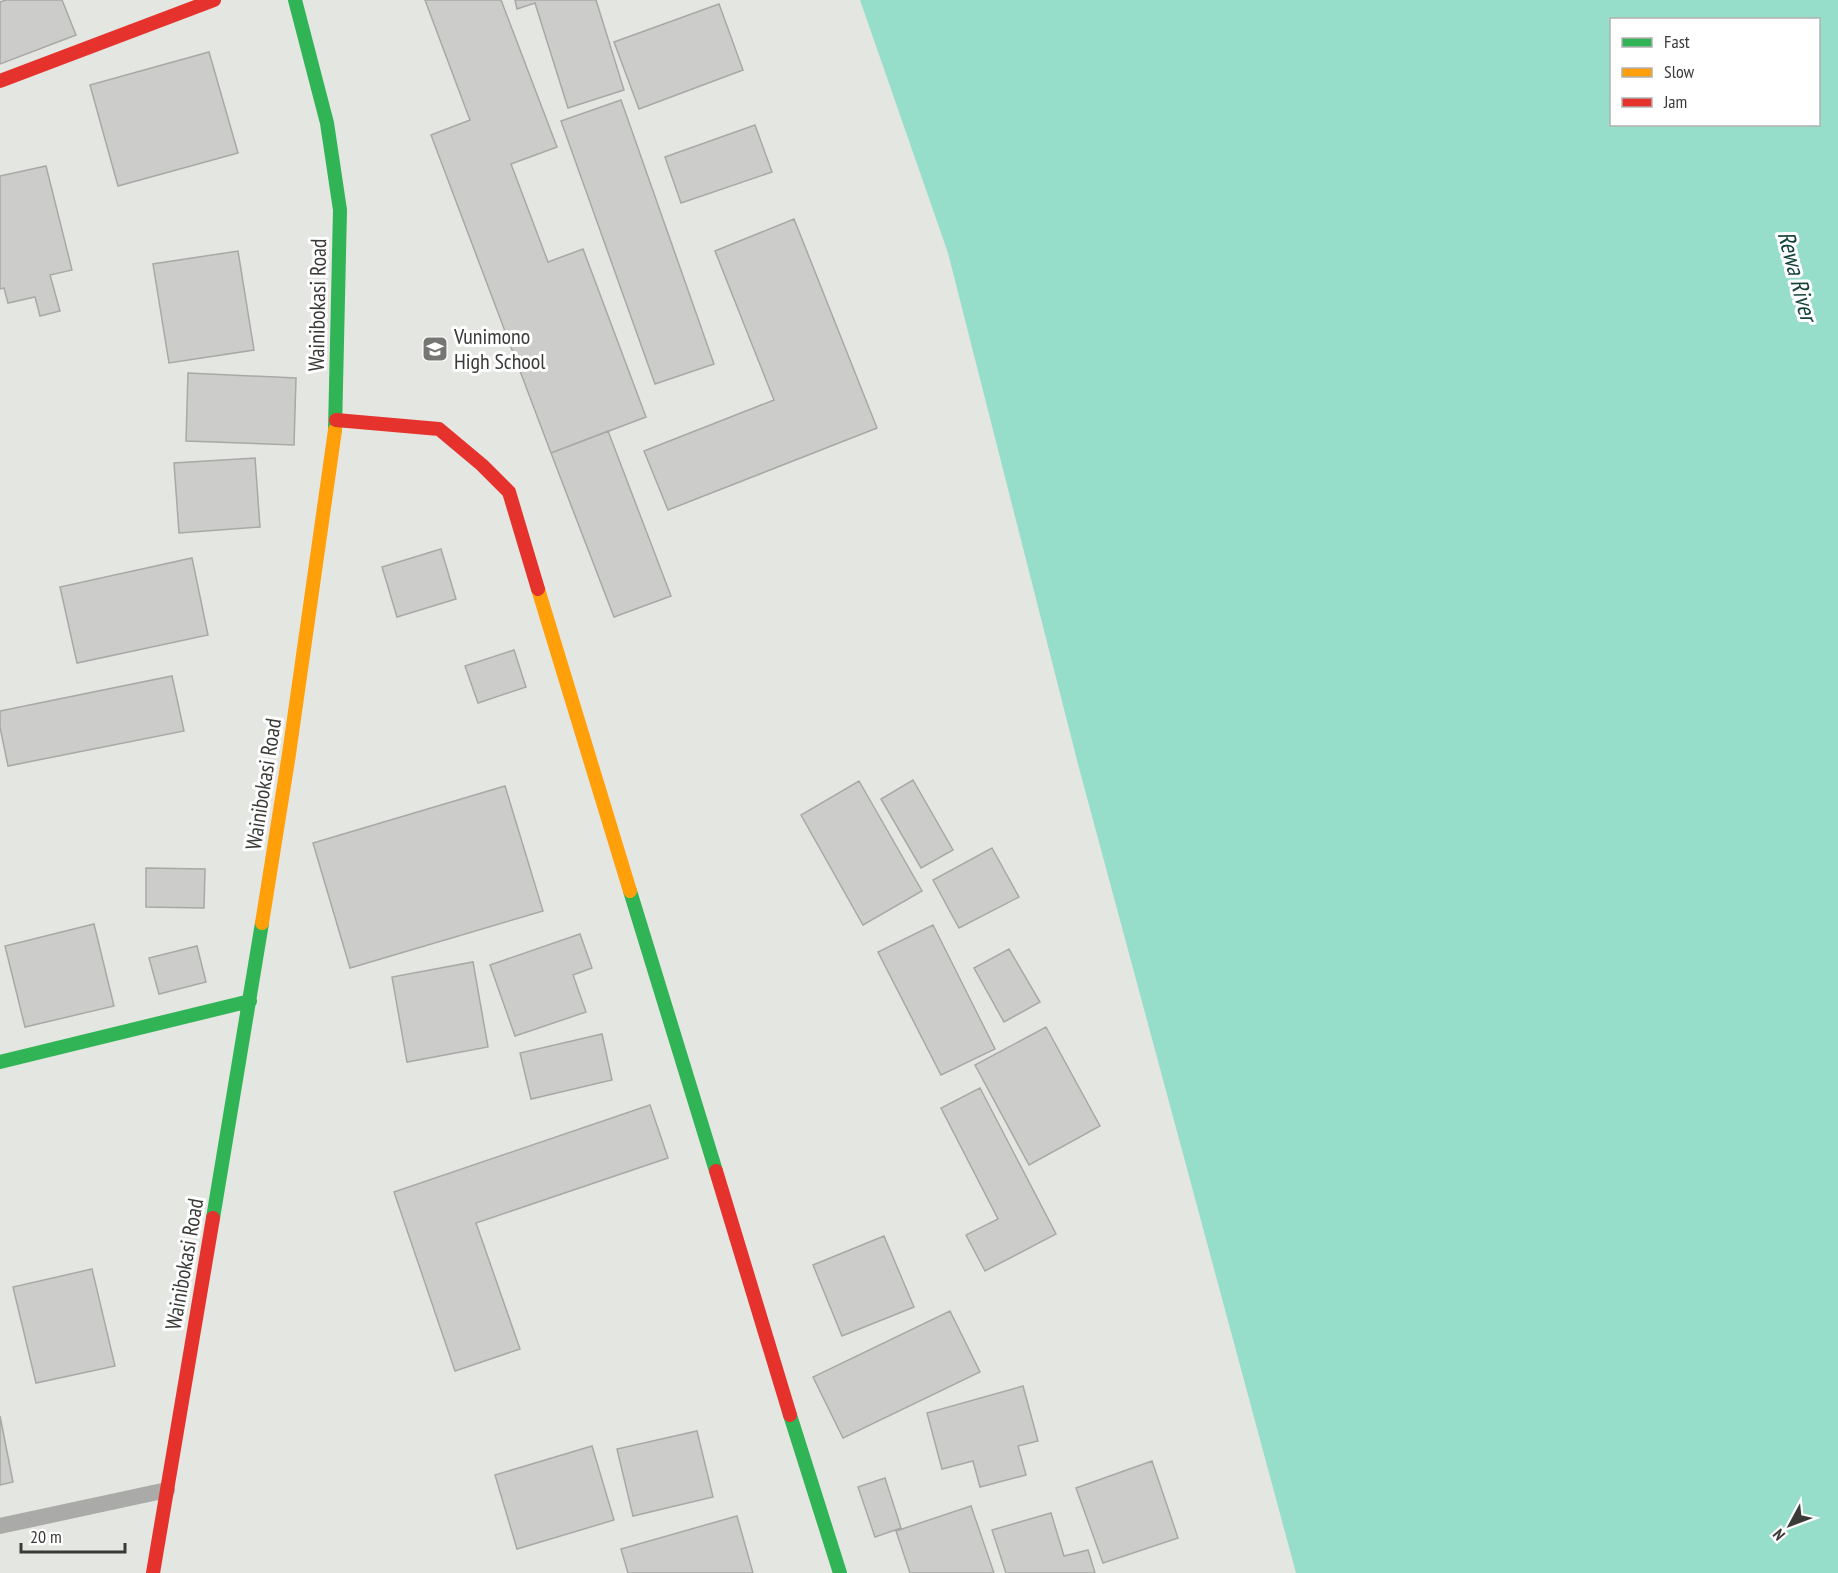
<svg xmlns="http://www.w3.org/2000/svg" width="1838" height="1573" viewBox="0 0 1838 1573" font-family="'PT Sans Narrow',sans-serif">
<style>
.water{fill:#96ddca;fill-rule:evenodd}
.building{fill:#cccdcb;stroke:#a8a9a7;stroke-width:1.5}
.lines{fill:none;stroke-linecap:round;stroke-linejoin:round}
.lane{stroke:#aaaaa8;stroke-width:16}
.fast{stroke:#30b455;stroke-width:14}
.slow{stroke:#ff9f0a;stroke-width:14}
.jam{stroke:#e5322d;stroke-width:14}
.labels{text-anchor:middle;stroke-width:6;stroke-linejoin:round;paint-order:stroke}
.street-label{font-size:22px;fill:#3a3b39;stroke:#fff}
.poi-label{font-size:22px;fill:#3a3b39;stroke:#fff;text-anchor:start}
.water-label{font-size:24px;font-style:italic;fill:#164339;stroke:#fff}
</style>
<rect width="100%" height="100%" fill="#e4e6e2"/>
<path class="water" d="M860 0H1838V1573H1296L1079 768 948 253ZM1612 20H1818V124H1612Z"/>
<path class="building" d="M6 0H62L76 35 0 64V2Z
M425 0H501L557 147 511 164 548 262 583 249 646 417 551 453 431 135 470 120Z
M515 0H596L624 90 568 108 535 3 517 9Z
M719 4 743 70 639 109 614 42Z
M209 52 238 153 118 186 90 85Z
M621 100 714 364 655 384 561 121Z
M755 125 772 172 681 203 665 157Z
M46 166 72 270 50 275 60 311 40 316 35 297 8 303 4 288 0 289V176Z
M794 219 877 428 668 510 644 451 774 400 715 251Z
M238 251 254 350 169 363 153 264Z
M188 373 296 378 294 445 186 441Z
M608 431 671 596 614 617 551 453Z
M255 458 260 527 179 533 174 463Z
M441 549 456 599 397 617 382 567Z
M192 558 208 635 77 663 60 587Z
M514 650 526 687 478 703 465 666Z
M172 676 184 731 8 766 0 727V711Z
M913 780 953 850 921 868 881 799Z
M859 781 922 891 863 925 801 815Z
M505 786 543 911 350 968 313 843Z
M992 848 1019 897 959 928 933 880Z
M146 868 205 869 204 908 146 907Z
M94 924 114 1006 25 1027 5 946Z
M933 925 995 1049 941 1075 878 952Z
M580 934 592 968 573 975 586 1012 515 1036 490 965Z
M197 946 206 982 159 994 149 958Z
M1009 949 1040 1002 1004 1022 974 968Z
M473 962 488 1047 407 1062 392 977Z
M1046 1027 1100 1126 1029 1165 975 1065Z
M602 1034 612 1080 531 1099 520 1053Z
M980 1088 1056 1234 985 1271 966 1235 998 1219 941 1108Z
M650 1105 668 1158 476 1223 520 1349 455 1371 394 1192Z
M884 1236 914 1307 842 1336 813 1265Z
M92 1269 115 1366 36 1383 13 1287Z
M950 1311 980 1372 843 1438 813 1377Z
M1023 1386 1038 1441 1018 1446 1026 1475 980 1487 973 1461 942 1469 927 1413Z
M0 1416 13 1482 0 1485Z
M697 1431 713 1497 633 1516 617 1449Z
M592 1446 614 1520 517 1549 495 1475Z
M1152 1461 1178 1538 1103 1563 1076 1488Z
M885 1478 901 1528 875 1537 858 1487Z
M971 1506 994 1573H910L896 1531Z
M1051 1513 1064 1556 1088 1550 1095 1573H1006L992 1530Z
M737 1516 753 1573H628L621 1549Z"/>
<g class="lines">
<path class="lane" d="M0 1526 167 1490"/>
<path class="fast" d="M295 0 327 123 340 210 335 430
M630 891 716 1171
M0 1062 250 1001
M213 1218 262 923
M790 1415 840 1573"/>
<path class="slow" d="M538 589 630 891
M262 923 289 754 335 430"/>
<path class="jam" d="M0 81 214 0
M336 420 439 429 482 465 509 492 538 589
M716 1171 790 1415
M153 1573 213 1218"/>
</g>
<defs>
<g id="school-square" transform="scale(1.35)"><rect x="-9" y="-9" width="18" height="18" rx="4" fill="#767774" stroke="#fff"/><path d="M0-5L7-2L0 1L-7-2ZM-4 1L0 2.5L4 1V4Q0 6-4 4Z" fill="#fff"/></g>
</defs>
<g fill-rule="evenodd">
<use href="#school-square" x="435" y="349"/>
</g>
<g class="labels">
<g class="street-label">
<text transform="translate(317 305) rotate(-89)" y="8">Wainibokasi Road</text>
<text transform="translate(263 784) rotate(-81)" y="8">Wainibokasi Road</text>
<text transform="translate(184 1264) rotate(-80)" y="8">Wainibokasi Road</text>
</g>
<g class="poi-label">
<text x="454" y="344">Vunimono<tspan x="454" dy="25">High School</tspan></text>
</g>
<g class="water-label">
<text transform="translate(1797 276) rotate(75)" y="8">Rewa River</text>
</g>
</g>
<rect x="1610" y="18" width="210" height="108" fill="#ffffff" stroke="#b0b1b0" stroke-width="1.5"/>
<rect x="1622" y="38" width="30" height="9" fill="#30b455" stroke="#b0b1b0" stroke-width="1.5"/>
<text x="1664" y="48" font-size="18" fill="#3a3b39">Fast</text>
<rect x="1622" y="68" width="30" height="9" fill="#ff9f0a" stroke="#b0b1b0" stroke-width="1.5"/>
<text x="1664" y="78" font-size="18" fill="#3a3b39">Slow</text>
<rect x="1622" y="98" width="30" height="9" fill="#e5322d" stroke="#b0b1b0" stroke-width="1.5"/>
<text x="1664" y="108" font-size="18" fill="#3a3b39">Jam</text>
<g transform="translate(1790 1525) rotate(229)" stroke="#ffffff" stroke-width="4.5" paint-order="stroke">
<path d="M0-4.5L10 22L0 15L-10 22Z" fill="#3a3b39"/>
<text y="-9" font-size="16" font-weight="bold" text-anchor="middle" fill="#3a3b39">N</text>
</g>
<path d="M21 1543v9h104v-9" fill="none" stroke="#3a3b39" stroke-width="3"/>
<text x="30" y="1543" font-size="18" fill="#3a3b39" stroke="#ffffff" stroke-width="4.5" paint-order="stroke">20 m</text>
</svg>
